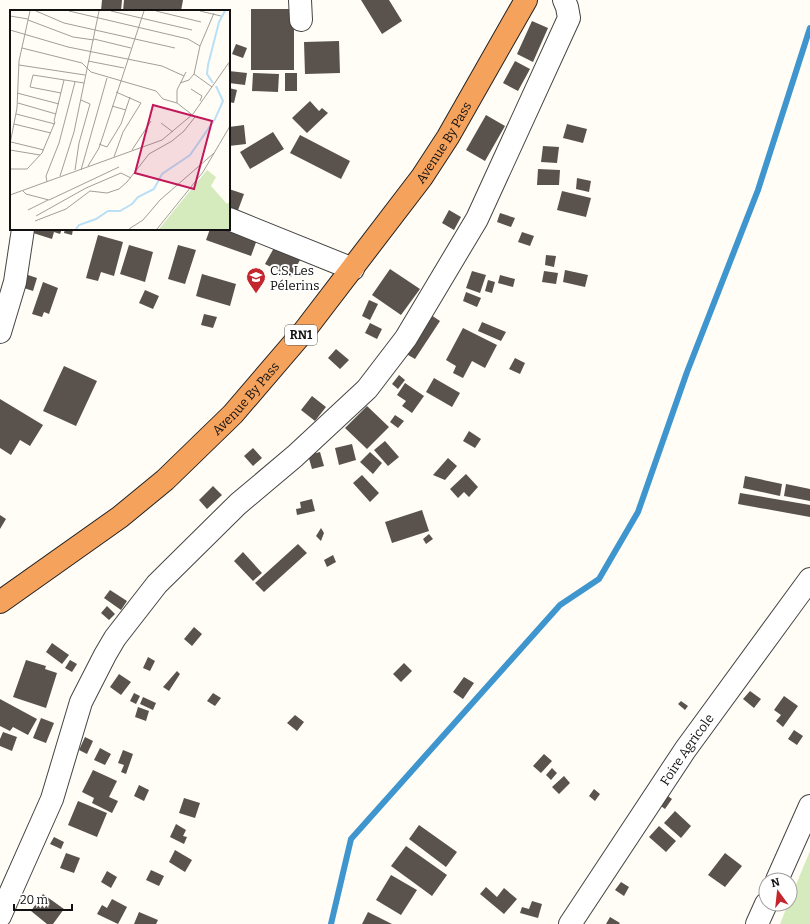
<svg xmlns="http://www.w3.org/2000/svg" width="810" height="924" viewBox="0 0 810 924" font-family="Bitter,serif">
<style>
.green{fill:#d5ebbd}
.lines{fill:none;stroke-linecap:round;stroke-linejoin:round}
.stream{stroke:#3f96cf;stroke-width:6}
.building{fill:#5a524d}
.minor-casing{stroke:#444;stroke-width:24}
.highway-casing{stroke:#222;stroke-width:24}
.minor{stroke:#fff;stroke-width:22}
.highway{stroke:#f5a25d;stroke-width:22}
.labels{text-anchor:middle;stroke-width:4;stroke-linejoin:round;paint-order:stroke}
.shield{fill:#fff;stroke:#585858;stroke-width:1}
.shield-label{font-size:12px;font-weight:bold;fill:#111}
.street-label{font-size:13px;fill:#111;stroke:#fff}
.poi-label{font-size:13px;fill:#111;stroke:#fff;text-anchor:start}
.inset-river{fill:none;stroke:#b9e0f7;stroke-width:2}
.inset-road{fill:none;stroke:#a09f9a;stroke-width:1}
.view{fill:#c2185b;fill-opacity:0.15;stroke:#c2185b;stroke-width:2}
.inset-edge{fill:none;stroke:#111;stroke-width:2}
</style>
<rect width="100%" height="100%" fill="#fffdf5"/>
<path class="green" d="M810 851V924H780L788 904H790V899Z"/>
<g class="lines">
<path class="stream" d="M331 924 351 839 560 605 599 579 638 512 687 372 758 190 810 28"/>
</g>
<path class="building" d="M102 0H122L121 11H101Z
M124 0H183L181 11H123Z
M361 0H389L402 21 382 34Z
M251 9H294V70H251Z
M532 21 548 28 533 62 517 54Z
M339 41 340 73 305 74 304 42Z
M236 44 247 48 243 58 232 54Z
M515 61 530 69 518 91 503 83Z
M229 71 247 73 245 85 229 83Z
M253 73 279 74 278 92 252 91Z
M285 73H297V91H285Z
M229 88 237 90 234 103 229 102Z
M310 101 319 111 322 108 328 113 307 133 292 118Z
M486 115 505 126 485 161 466 150Z
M567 124 587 129 583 143 563 138Z
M244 125 246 144 229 146V127Z
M273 132 284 149 250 169 240 152Z
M300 135 350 161 341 179 290 153Z
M543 146 559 147 557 163 541 162Z
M538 169 560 170 559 185H537Z
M577 178 591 181 589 192 576 189Z
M229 189 244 194 237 213 229 211Z
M562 191 591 198 586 217 557 210Z
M449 210 461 217 454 230 442 223Z
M500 213 515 218 511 227 497 222Z
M31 229H62L60 234 54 232 52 239 30 232Z
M65 229H73L72 235 64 233Z
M210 229H229L258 237 251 256 206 240Z
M522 232 534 236 530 246 518 242Z
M98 235 123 242 114 276 101 272 98 281 86 278Z
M129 245 153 252 145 282 120 274Z
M178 245 196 250 185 284 168 279Z
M275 246 300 260 291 277 265 264Z
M546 255 556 256 554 267 545 265Z
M390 269 420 289 401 315 372 295Z
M565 270 588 275 585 287 563 282Z
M472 271 486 275 480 293 466 288Z
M544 271 558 273 556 284 542 282Z
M202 274 236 284 230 306 196 296Z
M28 275 37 278 33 291 24 288Z
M500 275 515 279 513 287 498 283Z
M488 280 495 282 492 293 485 291Z
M43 282 58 288 49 314 44 312 42 317 32 314Z
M145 290 159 296 153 309 139 303Z
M466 292 481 298 477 307 463 301Z
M369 300 378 304 370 320 362 316Z
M428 313 440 321 415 359 403 352Z
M204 314 217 317 213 328 201 325Z
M482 322 506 332 501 341 478 331Z
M370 323 382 329 377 339 365 333Z
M463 328 497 345 485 368 472 361 463 378 453 373 456 366 446 360Z
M336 349 349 360 340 369 328 358Z
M515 358 525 363 520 374 509 369Z
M64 366 97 381 76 426 43 411Z
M399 375 405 380 398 389 392 384Z
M434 378 460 393 452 407 426 392Z
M405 383 424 396 412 413 402 406 406 401 397 395Z
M312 396 326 407 315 421 301 410Z
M0 399 43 425 30 446 20 440 11 455 0 448Z
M367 406 389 427 367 449 345 428Z
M395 415 404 421 398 428 390 422Z
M469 431 481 439 475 448 463 441Z
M385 441 399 457 388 466 374 450Z
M352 444 356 460 339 465 335 448Z
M253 448 262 458 253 466 244 456Z
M320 452 324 466 312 469 308 455Z
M370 452 382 463 373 474 360 462Z
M448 458 457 466 445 480 433 475Z
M466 474 478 487 469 497 464 492 458 498 450 489Z
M362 475 379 493 370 502 353 483Z
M745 476 782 484 780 496 743 488Z
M786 484 810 489V501L784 496Z
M213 486 222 495 207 509 199 500Z
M740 493 810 505V517L738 504Z
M312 499 315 511 297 515 296 509 301 508 300 502Z
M422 510 429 531 392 543 385 522Z
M0 515 6 519 0 529Z
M321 528 324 533 321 541 316 536Z
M429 534 433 539 426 544 423 539Z
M298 544 307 553 264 592 255 583Z
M243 552 262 573 253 581 234 561Z
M333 555 336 562 327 567 324 560Z
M110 590 127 601 121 610 104 598Z
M107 606 115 614 109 620 101 613Z
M194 627 202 634 192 646 184 639Z
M52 643 69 655 62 664 46 652Z
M148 657 155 661 150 671 143 668Z
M26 660 46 666 45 669 57 673 46 708 13 697Z
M70 660 77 664 72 672 65 668Z
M404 663 412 671 401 682 393 674Z
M177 671 180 674 169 691 163 687Z
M119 674 131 682 121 695 110 687Z
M464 677 474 683 463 699 453 692Z
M750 691 761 699 754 708 743 699Z
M134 693 140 696 136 704 130 701Z
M213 693 221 698 215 706 207 701Z
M784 696 798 706 783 727 776 721 781 715 774 710Z
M143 697 156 703 153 710 140 704Z
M0 699 37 719 28 735 13 727 10 731 0 726Z
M681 701 688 706 685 710 678 704Z
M138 707 149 711 146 721 135 717Z
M295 715 304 722 297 731 287 723Z
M41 718 54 723 46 743 33 738Z
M794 730 803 736 797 745 788 739Z
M3 732 17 737 12 751 0 746V739Z
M85 737 93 741 87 754 79 750Z
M100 748 111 754 105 765 94 760Z
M123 750 133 754 126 774 121 772 124 765 118 763Z
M544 754 552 761 541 773 533 766Z
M552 768 557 773 551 780 546 775Z
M93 770 117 781 109 797 118 801 112 813 92 803 94 798 82 792Z
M564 776 570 783 559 794 552 787Z
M139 785 149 790 144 801 134 796Z
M594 789 600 794 595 801 589 796Z
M661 791 672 799 665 809 654 801Z
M184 798 200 803 195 818 179 813Z
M78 801 107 813 97 837 68 825Z
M675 811 691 826 681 838 664 823Z
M176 824 186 830 183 836 187 837 184 844 170 837Z
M419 825 457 852 446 867 409 839Z
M659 826 676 841 666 852 649 837Z
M54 837 64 842 61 849 50 844Z
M406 846 447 875 432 896 391 866Z
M175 850 192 860 185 872 169 862Z
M66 853 80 858 74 873 60 868Z
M725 853 742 866 725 887 708 875Z
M151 870 164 876 159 886 146 880Z
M107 871 117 877 111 888 101 882Z
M391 875 417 890 401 915 376 900Z
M621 882 629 887 624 896 615 890Z
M486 887 497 897 504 888 517 899 504 914 480 894Z
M43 894 64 909 53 924H47L31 911Z
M112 899 127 907 118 924 97 914 102 905 107 908Z
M532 901 542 904 538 918 520 913 522 907 529 909Z
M139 912 158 920 156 924H134Z
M368 912 392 924H362Z
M610 917 620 923 619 924H606Z"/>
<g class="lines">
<g class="minor-casing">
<g id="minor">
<path d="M300 0 301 20"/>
<path d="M229 219 353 269"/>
<path d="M0 332 15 282 23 229"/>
<path d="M777 880 810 806"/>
<path d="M0 916 52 799 81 702 105 655 115 638 157 584 238 504 295 456 367 389 406 338 477 219 569 18 567 7 564 0"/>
<path id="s1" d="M570 924 685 750 810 579"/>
<path d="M757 924 766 904"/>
</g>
</g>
<g class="highway-casing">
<g id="highway">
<path id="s2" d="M0 602 120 517 165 480 233 414 305 330 422 177 448 137 526 0"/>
</g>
</g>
<use href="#minor" class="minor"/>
<use href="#highway" class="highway"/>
</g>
<defs>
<g id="school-pin" transform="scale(1)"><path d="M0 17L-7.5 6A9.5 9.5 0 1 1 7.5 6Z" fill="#c4262e" stroke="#fff"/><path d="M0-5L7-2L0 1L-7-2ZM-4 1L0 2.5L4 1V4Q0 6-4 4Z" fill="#fff"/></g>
</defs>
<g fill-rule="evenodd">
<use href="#school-pin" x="256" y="277"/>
</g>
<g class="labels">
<rect class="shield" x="285" y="325" width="32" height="20" rx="3"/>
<g class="shield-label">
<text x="301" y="339">RN1</text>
</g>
<g class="street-label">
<text dy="5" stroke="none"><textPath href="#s2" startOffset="644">Avenue By Pass</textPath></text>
<text dy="5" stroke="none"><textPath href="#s2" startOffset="320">Avenue By Pass</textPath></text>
<text dy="5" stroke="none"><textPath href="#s1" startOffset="210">Foire Agricole</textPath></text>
</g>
<g class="poi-label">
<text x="270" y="275">C.S. Les<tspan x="270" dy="15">Pélerins</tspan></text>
</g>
</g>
<g transform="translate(10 10)">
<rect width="220" height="220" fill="#fffdf5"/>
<path d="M197 160 206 167 201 176 217 194 220 191V219H149Z" fill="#d5ebbd"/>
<path class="inset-river" d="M203 73 197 64 198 55 209 12 215 1M66 219 69 215 86 209 98 201H110L122 194 128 187 144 179 152 164 180 145 205 109 213 91 206 76"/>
<path class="inset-road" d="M26 1 54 13 165 38M59 1 178 29 190 36M101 1 182 20M146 1 191 12M190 1 211 6M0 6 18 9M18 10 63 27 84 30M0 20 58 37 152 56 174 66M84 29 121 38M12 38 72 53 81 62 146 81 153 89 167 93M78 51 114 58M219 54 220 69M9 55 75 65M184 64 202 77M170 73 179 70 184 64 190 36 204 3M181 79 192 86 190 91M7 83 49 94M51 83 20 77 23 65 74 73M8 93 46 104M102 96 116 100M6 104 45 114M151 113 163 122M4 114 41 123M1 132 34 140M0 134 7 98 9 51 20 1M89 134 97 137 111 114 120 87M0 140 30 145M122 140 141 111M104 147 113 122 131 93 106 82M78 156 89 138 134 1M0 159H17L32 143 45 112 44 111 54 70M65 160 69 133 80 94 71 90M71 160 97 68M50 166 64 122 89 1M37 172 36 166 49 133 65 72M13 181 16 184 39 190 109 157M0 185 152 130 183 104 220 51M18 200 38 190M26 206 76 178 111 163 121 168M25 211 56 199 80 181 97 183 109 179 117 172 139 144 162 131 174 121 185 107 167 93V80L176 62M119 219 133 210 150 190 204 143M147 219 193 162 220 116"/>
<path class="view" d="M143 95 202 111 184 179 125 163Z"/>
<rect width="220" height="220" class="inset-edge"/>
</g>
<g transform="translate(778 892) rotate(345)"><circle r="19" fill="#ffffff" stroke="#a0a0a0"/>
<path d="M0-3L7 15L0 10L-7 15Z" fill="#c4262e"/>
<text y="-6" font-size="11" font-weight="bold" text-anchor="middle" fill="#111111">N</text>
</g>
<path d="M14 904v6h58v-6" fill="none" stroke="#111111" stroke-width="2"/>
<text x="20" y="904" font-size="12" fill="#111111" stroke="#ffffff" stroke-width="3" paint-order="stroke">20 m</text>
</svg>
